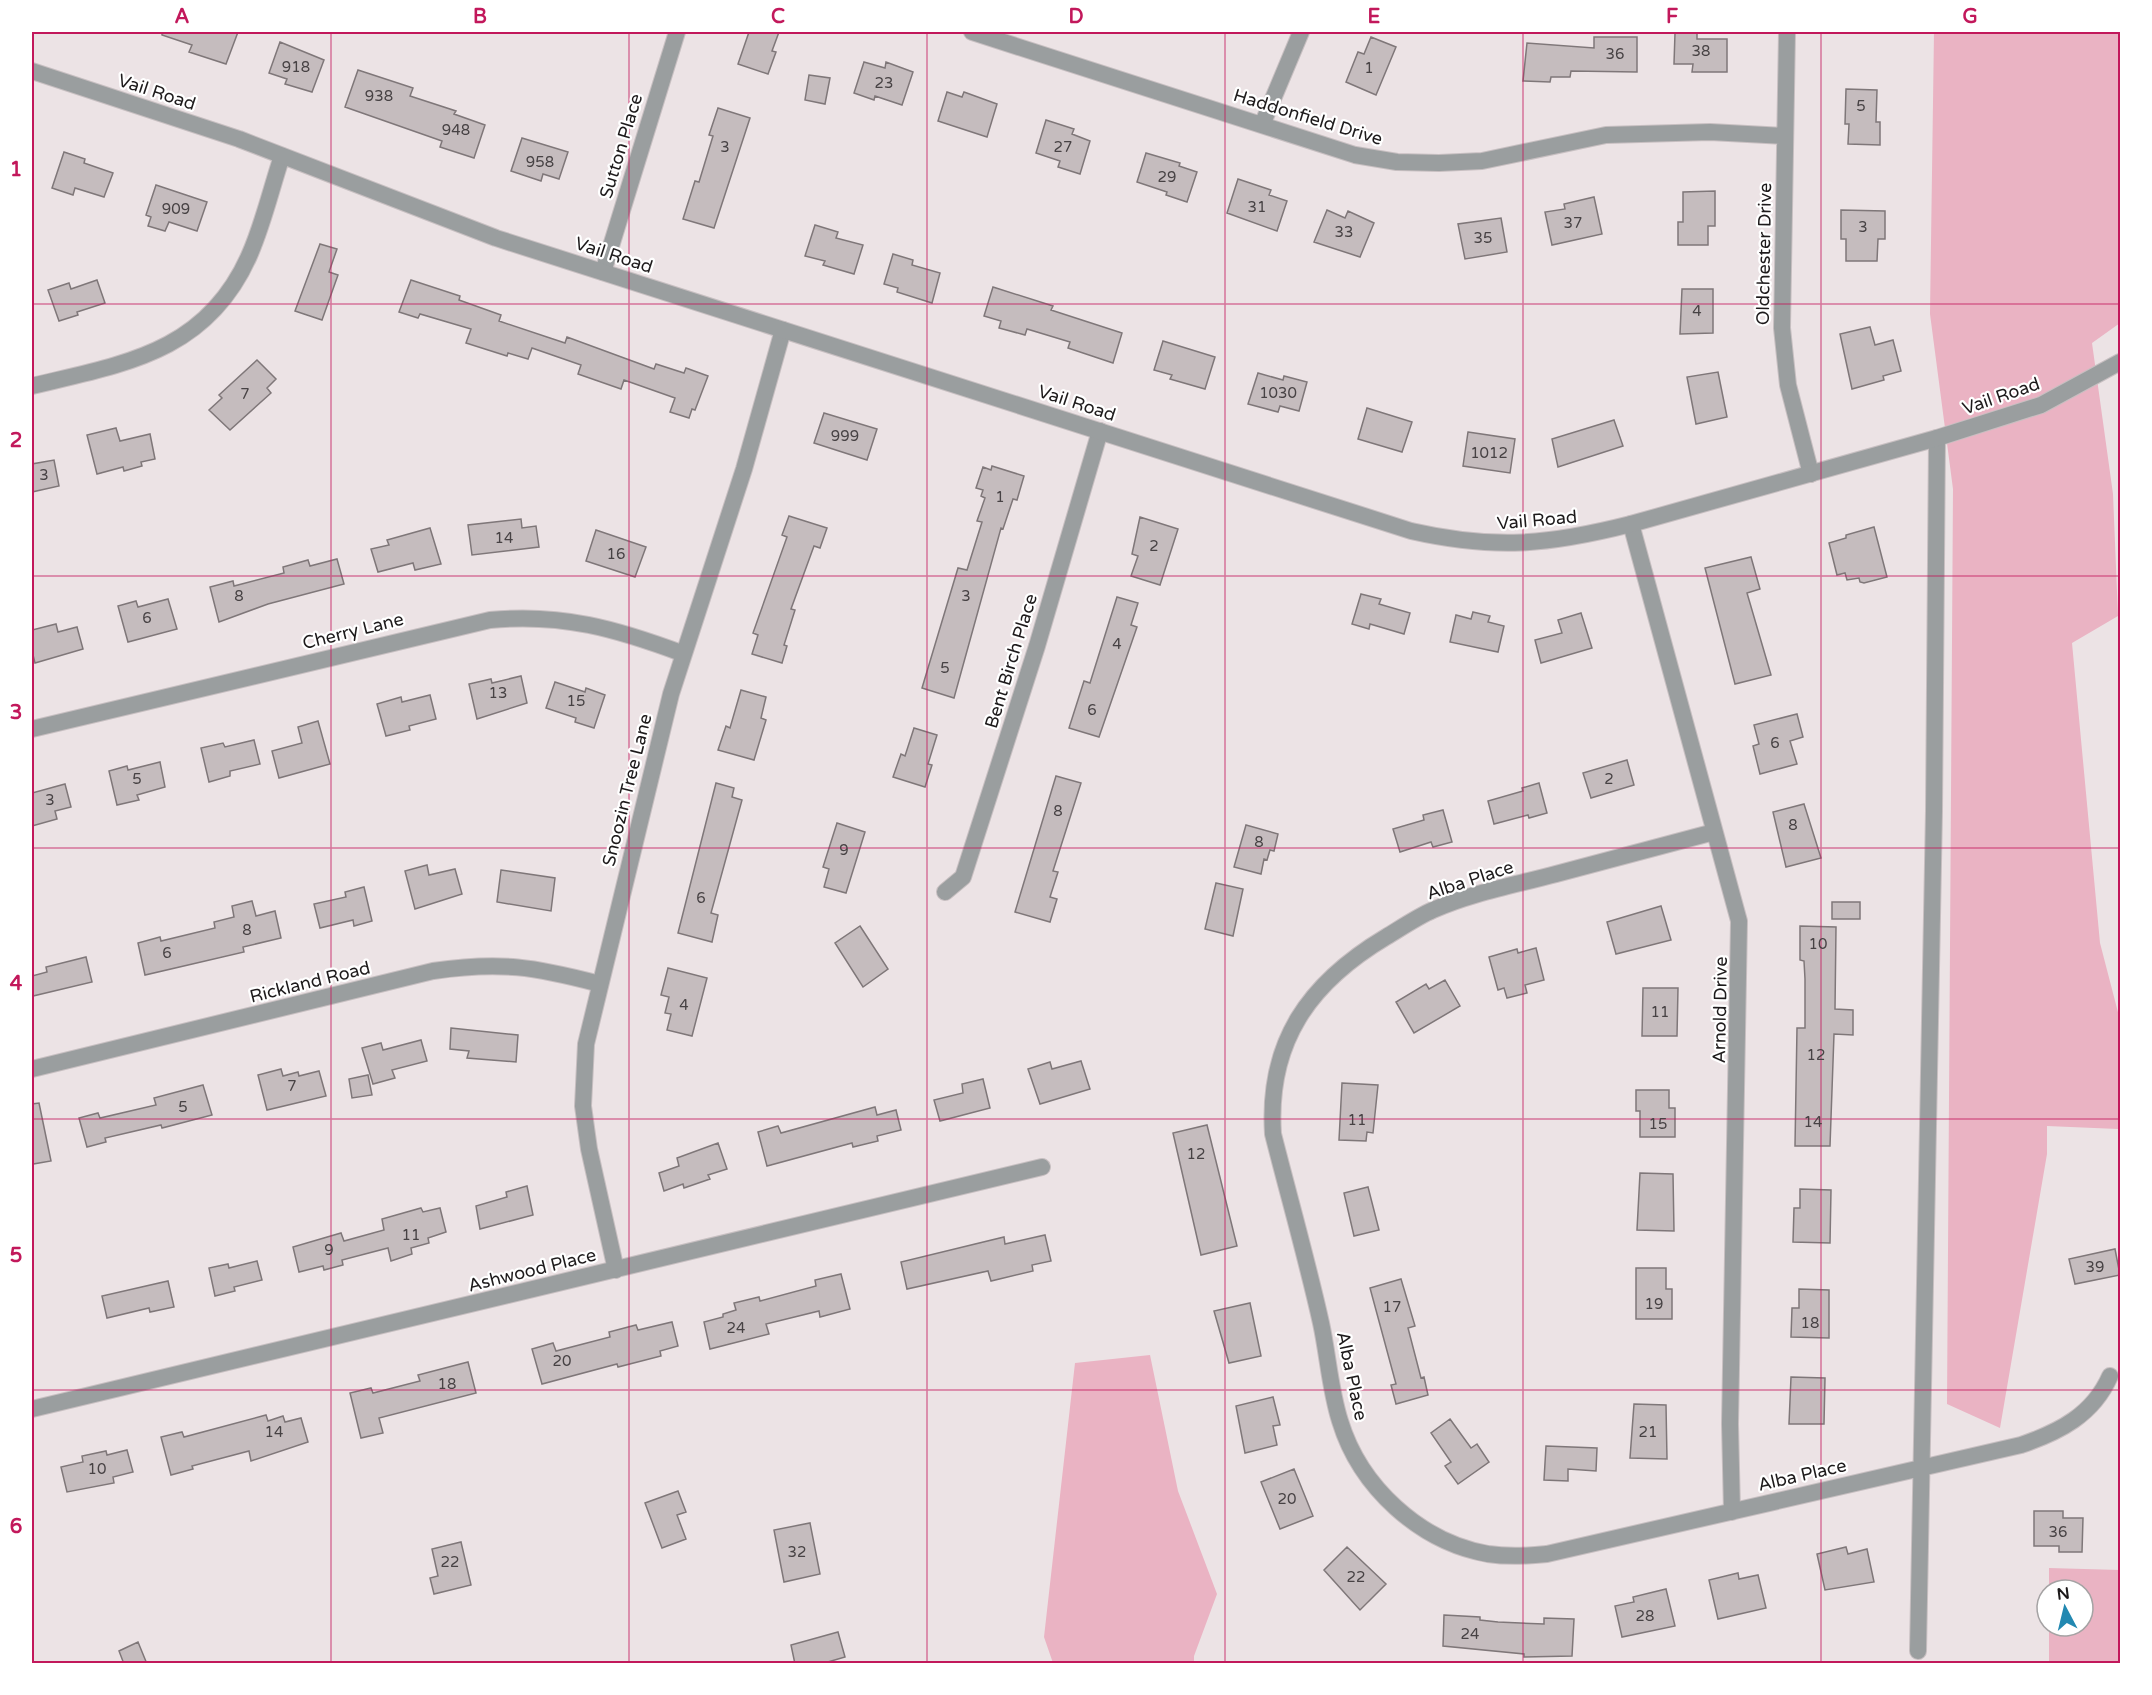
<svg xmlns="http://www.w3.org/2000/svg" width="2152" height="1695" viewBox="0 0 2152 1695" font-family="'Varela Round',sans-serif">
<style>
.green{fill:#eab3c3}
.building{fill:#c5bcbe;stroke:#7f7779;stroke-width:1.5}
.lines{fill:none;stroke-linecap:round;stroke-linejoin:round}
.minor-casing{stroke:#c7bfc1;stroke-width:18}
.tertiary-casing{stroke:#c7bfc1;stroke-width:18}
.minor{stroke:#9a9e9f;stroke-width:16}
.tertiary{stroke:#9a9e9f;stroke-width:16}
.grid{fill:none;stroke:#c2185b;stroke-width:1.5;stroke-opacity:0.55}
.labels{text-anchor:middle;stroke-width:4.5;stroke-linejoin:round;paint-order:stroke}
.number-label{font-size:15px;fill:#474244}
.street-label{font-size:18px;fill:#1d1a1b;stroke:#fff}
.neatline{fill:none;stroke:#c2185b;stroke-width:2}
.grid-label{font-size:20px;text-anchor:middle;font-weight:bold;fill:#c2185b}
</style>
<rect width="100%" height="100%" fill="#ece3e5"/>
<path class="green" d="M1934 32H2120V323L2092 343 2113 494 2118 616 2072 643 2100 943 2120 1020V1138L2118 1129 2047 1126V1154L2000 1428 1947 1404 1953 489 1930 314Z
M1150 1355 1178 1491 1217 1594 1194 1656V1663H1053L1044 1637 1075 1363Z
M2049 1568 2120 1570V1663H2049V1626H2083V1590H2049Z"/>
<path class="building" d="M162 32H238L226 64 189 52 192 45 162 35Z
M749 32H779L772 51 776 52 768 74 738 64Z
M1675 33H1697V39H1727V72H1692L1693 64H1674Z
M1371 37 1396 47 1376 95 1346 82 1358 52 1364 54Z
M1594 37H1637V72L1571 71 1570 77H1551L1550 82 1523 81 1527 43 1594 48Z
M280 42 324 60 312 92 285 84 287 79 269 73Z
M864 62 885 68 886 62 913 72 902 105 875 96 874 100 854 93Z
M358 70 413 88 410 96 456 111 454 114 485 125 474 158 440 147 442 141 345 107Z
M809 75 830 78 825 104 805 100Z
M1846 89 1877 90 1876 122H1880V145L1848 144 1849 124H1845Z
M947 92 962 97 964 92 997 104 987 137 938 121Z
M718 108 750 118 714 228 683 219 695 181 699 182 713 136 709 135Z
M1046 120 1074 129 1072 134 1090 141 1080 174 1058 167 1060 161 1036 153Z
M522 138 568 152 559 179 543 174 541 181 511 171Z
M64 152 85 159 84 163 113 173 104 197 75 188 73 195 52 188Z
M1146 153 1180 163 1179 166 1197 172 1187 202 1166 195 1167 192 1137 182Z
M1238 179 1271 190 1269 195 1287 201 1277 231 1227 213Z
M156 185 207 202 197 231 169 222 165 231 148 226 151 217 146 215Z
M1715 191V226H1708V245H1678V222H1683V192Z
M1594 197 1602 234 1552 245 1545 212 1565 209 1564 204Z
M1327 210 1345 218 1348 211 1374 223 1360 257 1314 242Z
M1841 210 1885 211V239H1878L1877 261H1846V239H1841Z
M1501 218 1507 252 1465 259 1458 224Z
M815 225 838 232 836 238 863 245 854 274 823 265 825 261 805 256Z
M320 244 337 249 329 272 338 275 322 320 295 311Z
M893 254 913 260 912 265 940 273 932 303 897 292 898 288 884 284Z
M97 280 105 303 77 312 78 315 59 321 48 290 69 283 71 289Z
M411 280 460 296 459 300 501 315 499 321 565 343 567 337 654 369 656 364 684 373 686 368 708 376 695 410 692 409 689 418 670 412 675 398 624 380 621 389 578 374 581 365 532 348 528 359 508 353 507 356 466 343 471 329 420 314 418 318 399 312Z
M993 287 1053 306 1051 310 1122 333 1113 363 1068 348 1070 342 1027 329 1025 335 999 328 1001 321 984 316Z
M1682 289H1713V333L1680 334Z
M1870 327 1875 345 1893 340 1901 371 1883 376 1884 380 1852 389 1840 334Z
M1163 341 1215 357 1205 389 1170 379 1172 375 1154 370Z
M257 360 276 379 267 388 271 393 230 430 209 410 222 398 219 395Z
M1718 372 1727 417 1696 424 1687 377Z
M1258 373 1283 380 1284 376 1307 382 1299 411 1280 406 1278 412 1248 404Z
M1367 408 1412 422 1402 452 1358 439Z
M824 413 877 429 867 460 814 443Z
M1614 420 1623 446 1558 467 1552 439Z
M116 428 120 441 150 434 155 459 141 462 142 466 124 471 123 467 97 474 87 435Z
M1468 432 1515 439 1510 473 1463 466Z
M54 460 59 486 32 492V464Z
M992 466 1024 476 1017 500 1013 499 1003 529 1001 528 954 698 922 688 958 568 967 570 982 522 977 521 985 498 981 496 983 490 976 488 983 467 991 470Z
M789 516 827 528 820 548 814 546 791 609 795 610 784 645 787 646 782 663 752 654 758 635 753 633 787 537 782 535Z
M1140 517 1178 529 1160 585 1131 576 1138 556 1132 554Z
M521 519 522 528 536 526 539 547 472 555 468 525Z
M1874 527 1887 577 1864 583 1860 582 1859 578 1847 580 1845 573 1837 575 1829 543 1846 538V535Z
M430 528 441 564 415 570 413 563 378 572 371 549 389 545 387 540Z
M596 530 646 547 635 577 586 561Z
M1751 557 1760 589 1747 593 1771 675 1735 684 1705 568Z
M337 559 344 584 268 604 219 622 210 587 233 581 234 586 284 573 283 567 308 560 310 566Z
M1361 594 1381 599 1379 604 1410 613 1404 634 1370 624 1369 629 1352 624Z
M1117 597 1138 603 1131 625 1137 627 1099 737 1069 728 1084 681 1090 683Z
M168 599 177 629 128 642 118 606 136 601 138 607Z
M1473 612 1490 616 1488 622 1504 626 1498 652 1450 642 1456 615 1471 619Z
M1581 613 1592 648 1541 663 1535 640 1562 633 1558 620Z
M56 624 58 632 77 627 83 649 35 663 32 651V630Z
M521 676 527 703 477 719 469 684 491 679 492 683Z
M555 682 585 692 586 688 605 695 594 728 575 722 576 718 546 708Z
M741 690 766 697 761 718 766 720 754 760 718 750 726 726 730 728Z
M430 695 436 719 409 726 410 730 386 736 377 704 401 697 402 702Z
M1797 714 1803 737 1790 741 1797 764 1760 774 1753 746 1759 744 1754 725Z
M318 721 330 764 279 778 272 751 302 743 298 727Z
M914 728 937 735 928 764 932 765 925 787 893 777 901 754 905 756Z
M254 740 260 764 230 771V776L209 782 201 748 223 743 225 747Z
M1627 760 1634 785 1591 798 1583 773Z
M160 762 165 787 137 795 139 800 117 805 109 771 127 766 128 770Z
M1056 776 1081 783 1053 871 1058 872 1050 897 1057 899 1050 922 1015 912Z
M716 783 734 788 732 797 742 800 711 913 718 915 712 942 678 933Z
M1539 783 1547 813 1529 818 1528 815 1494 824 1488 801 1523 791 1522 788Z
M65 784 71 807 55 811 57 819 32 826V793Z
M1804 804 1821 858 1786 867 1773 812Z
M1443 810 1452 842 1433 847 1431 842 1400 852 1393 829 1424 820 1423 815Z
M837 823 865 832 846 893 824 887 829 869 823 867Z
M1246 825 1278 834 1274 851 1270 850 1267 860 1264 859 1261 874 1234 867Z
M427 865 429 875 455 869 462 894 415 909 405 871Z
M501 870 555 878 551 911 497 902Z
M1216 883 1243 889 1233 936 1205 929Z
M364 887 372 921 354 926 353 920 320 928 314 904 346 897 345 892Z
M252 901 256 916 275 911 281 938 243 947 244 952 145 975 138 943 160 937 161 941 215 928 214 922 234 917 232 906Z
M1832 902H1860V919H1832Z
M1661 906 1671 940 1616 954 1607 922Z
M860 926 888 969 863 987 835 943Z
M1800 926 1836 927 1835 1009 1853 1010V1035L1834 1034 1830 1146H1795L1797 1028H1805V979L1804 961 1800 960Z
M1536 948 1544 980 1525 985 1527 993 1507 998 1504 988 1498 990 1489 957 1517 949 1518 953Z
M86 957 92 982 33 996 32 976 47 972 46 967Z
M668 968 707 978 692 1036 667 1030 671 1014 665 1013 669 997 661 995Z
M1445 980 1460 1006 1414 1033 1396 1002 1426 984 1429 989Z
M1643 988H1678L1677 1036H1642Z
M451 1028 518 1035 516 1062 467 1058 469 1051 450 1049Z
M421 1040 427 1061 392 1070 395 1078 373 1084 362 1048 381 1043 383 1050Z
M1081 1061 1090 1089 1040 1104 1028 1069 1050 1062 1052 1069Z
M281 1069 283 1076 298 1072 299 1076 319 1071 326 1096 267 1110 258 1075Z
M368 1075 372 1095 352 1098 349 1079Z
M983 1079 990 1108 940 1121 934 1100 963 1093 962 1084Z
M1342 1083 1378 1085 1373 1133 1367 1132 1366 1141 1339 1140Z
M203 1085 212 1115 162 1128 161 1125 105 1138 106 1142 87 1147 79 1118 98 1113 100 1118 156 1105 154 1098Z
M1636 1090H1669V1108H1675V1137H1640V1111H1636Z
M39 1103 51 1161 33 1164 32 1104Z
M875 1107 877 1115 896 1110 901 1130 877 1136 878 1141 853 1147 852 1143 767 1166 758 1132 778 1126 781 1133Z
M1207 1125 1237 1246 1201 1255 1173 1133Z
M718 1143 727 1169 708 1175 710 1179 684 1188 683 1184 664 1191 659 1173 679 1166 677 1158Z
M1640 1173 1673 1174 1674 1231 1637 1230Z
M527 1186 533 1215 480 1229 476 1206 507 1197 506 1192Z
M1368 1187 1379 1230 1354 1236 1344 1193Z
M1800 1189 1831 1190 1830 1243 1793 1242 1794 1208H1800Z
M421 1208 423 1212 440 1208 446 1232 428 1238 429 1243 411 1248 412 1254 391 1261 388 1248 342 1260 343 1265 324 1270 323 1266 299 1272 293 1247 341 1233 344 1241 384 1230 382 1219Z
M1045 1235 1051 1261 1032 1265 1033 1271 991 1281 988 1271 907 1289 901 1262 1004 1237 1005 1244Z
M2115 1249 2120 1275 2075 1284 2069 1259Z
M257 1261 262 1280 234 1287 235 1291 215 1296 209 1268 228 1264 229 1268Z
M1636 1268H1666V1289H1672V1319H1636Z
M841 1274 850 1309 820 1317 819 1311 766 1324 769 1334 710 1349 704 1322 723 1317V1314L736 1310 734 1303 759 1297 760 1301 816 1286 815 1280Z
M1401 1279 1415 1326 1408 1328 1421 1378 1424 1377 1428 1395 1396 1404 1391 1385 1396 1384 1370 1288Z
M168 1281 174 1307 150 1312 149 1308 107 1318 102 1296Z
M1799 1289 1829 1290V1338L1791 1337 1792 1308H1799Z
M1250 1303 1261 1356 1229 1363 1214 1311Z
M672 1322 678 1346 660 1351 661 1356 618 1367 617 1364 542 1384 532 1349 553 1343 556 1351 610 1337 609 1332 636 1325 638 1330Z
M468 1362 476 1393 379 1418 383 1433 361 1438 350 1393 371 1388 373 1393 420 1381 418 1375Z
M1791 1377 1825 1378 1824 1424H1789Z
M1273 1397 1280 1425 1273 1426 1277 1445 1245 1453 1236 1406Z
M1634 1404 1666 1405 1667 1459 1630 1458Z
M266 1415 268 1421 283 1416 285 1422 301 1418 308 1442 251 1461 249 1451 192 1466 193 1469 171 1475 161 1437 182 1432 184 1437Z
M1450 1419 1471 1448 1477 1444 1489 1462 1458 1484 1445 1466 1451 1462 1431 1433Z
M1546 1446 1597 1448 1596 1471 1568 1469V1481L1544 1480Z
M127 1450 133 1472 113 1477 114 1483 67 1492 61 1467 83 1462 82 1456 106 1451 107 1455Z
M1294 1469 1313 1516 1280 1529 1261 1482Z
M678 1491 686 1512 677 1515 686 1539 662 1548 645 1503Z
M2034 1511H2063V1518H2083L2082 1552H2059V1546H2034Z
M810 1523 820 1574 784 1582 774 1530Z
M461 1542 471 1585 434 1594 430 1578 438 1576 432 1549Z
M1347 1547 1386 1584 1360 1610 1324 1570Z
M1846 1547 1848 1554 1867 1549 1874 1582 1825 1590 1817 1554Z
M1738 1573 1739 1579 1758 1575 1766 1608 1718 1619 1709 1580Z
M1666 1589 1675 1626 1622 1637 1615 1606 1634 1602 1633 1597Z
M1444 1615 1480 1617V1620L1498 1622 1544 1624V1618L1574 1619 1572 1656 1524 1657V1654L1443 1646Z
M838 1632 845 1657 821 1664H795L791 1645Z
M138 1642 147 1664H124L119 1651Z"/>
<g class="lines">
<g class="minor-casing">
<path id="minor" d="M972 32 1355 155 1397 162 1439 163 1482 161 1606 135 1710 132 1785 136
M1787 32 1782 328 1788 385 1811 474
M1262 125 1301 32
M603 272 677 32
M32 386C123 364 206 353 249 256 263 225 271 189 282 156
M1631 524 1739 921 1730 1424 1732 1512
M32 729 490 620C562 613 617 629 684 654
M1714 832C1661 846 1609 860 1556 874 1515 885 1471 893 1433 910 1417 917 1401 928 1386 937 1309 983 1267 1042 1273 1134 1289 1197 1307 1260 1321 1323 1328 1355 1330 1390 1340 1421 1360 1487 1420 1542 1488 1554 1508 1557 1528 1556 1547 1554L2021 1445C2059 1432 2093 1415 2110 1376
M945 892 963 877 1037 646 1100 431
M32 1069 433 971C501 961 535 967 600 984
M616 1270 589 1149 583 1106 586 1044 671 694 744 469 783 330
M32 1409 1042 1167
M1918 1651 1934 811 1937 438"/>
</g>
<g class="tertiary-casing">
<path id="tertiary" d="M32 71 239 139 496 238 1411 531C1495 550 1548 545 1631 524L1937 438 2041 405 2120 362"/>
</g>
<use href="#minor" class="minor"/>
<use href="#tertiary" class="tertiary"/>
</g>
<path class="grid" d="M331 32V1664M629 32V1664M927 32V1664M1225 32V1664M1523 32V1664M1821 32V1664M32 304H2120M32 576H2120M32 848H2120M32 1119H2120M32 1390H2120"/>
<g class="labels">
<g class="number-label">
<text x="1701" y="56">38</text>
<text x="1615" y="59">36</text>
<text x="296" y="72">918</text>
<text x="1369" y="73">1</text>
<text x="884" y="88">23</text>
<text x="379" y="101">938</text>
<text x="1861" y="111">5</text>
<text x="456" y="135">948</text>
<text x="725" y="152">3</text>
<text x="1063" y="152">27</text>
<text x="540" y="167">958</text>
<text x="1167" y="182">29</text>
<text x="1257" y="212">31</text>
<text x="176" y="214">909</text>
<text x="1573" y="228">37</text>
<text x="1863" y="232">3</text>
<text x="1344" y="237">33</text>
<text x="1483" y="243">35</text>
<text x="1697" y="316">4</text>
<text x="1278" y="398">1030</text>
<text x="245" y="399">7</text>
<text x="845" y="441">999</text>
<text x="1489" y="458">1012</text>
<text x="44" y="480">3</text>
<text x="1000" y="502">1</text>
<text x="504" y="543">14</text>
<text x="1154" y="551">2</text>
<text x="616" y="559">16</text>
<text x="239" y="601">8</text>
<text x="966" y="601">3</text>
<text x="147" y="623">6</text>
<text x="1117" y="649">4</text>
<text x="945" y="673">5</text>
<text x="498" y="698">13</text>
<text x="576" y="706">15</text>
<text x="1092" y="715">6</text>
<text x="1775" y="748">6</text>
<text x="137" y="784">5</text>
<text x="1609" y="784">2</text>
<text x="50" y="805">3</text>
<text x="1058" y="816">8</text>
<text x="1793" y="830">8</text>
<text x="1259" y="847">8</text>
<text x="844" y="855">9</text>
<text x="701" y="903">6</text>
<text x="247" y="935">8</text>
<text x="1818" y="949">10</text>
<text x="167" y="958">6</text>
<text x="684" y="1010">4</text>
<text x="1660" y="1017">11</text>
<text x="1816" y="1060">12</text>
<text x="292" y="1091">7</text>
<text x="183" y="1112">5</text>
<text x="1357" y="1125">11</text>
<text x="1813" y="1127">14</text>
<text x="1658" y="1129">15</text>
<text x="1196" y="1159">12</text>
<text x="411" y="1240">11</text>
<text x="329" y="1255">9</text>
<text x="2095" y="1272">39</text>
<text x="1654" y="1309">19</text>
<text x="1392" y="1312">17</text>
<text x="1810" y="1328">18</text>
<text x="736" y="1333">24</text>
<text x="562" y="1366">20</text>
<text x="447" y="1389">18</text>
<text x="274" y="1437">14</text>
<text x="1648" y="1437">21</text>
<text x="97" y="1474">10</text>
<text x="1287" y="1504">20</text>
<text x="2058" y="1537">36</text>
<text x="797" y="1557">32</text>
<text x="450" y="1567">22</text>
<text x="1356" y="1582">22</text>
<text x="1645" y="1621">28</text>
<text x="1470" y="1639">24</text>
</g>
<g class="street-label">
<text transform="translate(157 92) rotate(18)" y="6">Vail Road</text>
<text transform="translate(1308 117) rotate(17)" y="6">Haddonfield Drive</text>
<text transform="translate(621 146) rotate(-73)" y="6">Sutton Place</text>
<text transform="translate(1764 254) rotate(-89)" y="6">Oldchester Drive</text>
<text transform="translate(614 255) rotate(18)" y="6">Vail Road</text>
<text transform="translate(2001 396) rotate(-19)" y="6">Vail Road</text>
<text transform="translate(1077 403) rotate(18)" y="6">Vail Road</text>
<text transform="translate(1537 520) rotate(-5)" y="6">Vail Road</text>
<text transform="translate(353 631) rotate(-14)" y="6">Cherry Lane</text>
<text transform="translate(1011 661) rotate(-73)" y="6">Bent Birch Place</text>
<text transform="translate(627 790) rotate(-76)" y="6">Snoozin Tree Lane</text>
<text transform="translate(1470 880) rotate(-18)" y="6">Alba Place</text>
<text transform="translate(310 982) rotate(-14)" y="6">Rickland Road</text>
<text transform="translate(1720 1010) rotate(-89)" y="6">Arnold Drive</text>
<text transform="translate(532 1270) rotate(-14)" y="6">Ashwood Place</text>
<text transform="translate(1352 1376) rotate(78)" y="6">Alba Place</text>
<text transform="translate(1802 1475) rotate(-13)" y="6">Alba Place</text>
</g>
</g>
<rect width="2152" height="1695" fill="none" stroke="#ffffff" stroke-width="66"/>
<g transform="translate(2065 1608) rotate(353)"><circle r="28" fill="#ffffff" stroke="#a5a3a4" stroke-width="1.5"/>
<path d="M0-4.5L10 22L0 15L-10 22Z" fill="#2288b1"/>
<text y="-9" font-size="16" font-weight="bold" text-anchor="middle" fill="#1d1a1b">N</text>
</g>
<rect x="33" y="33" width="2086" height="1629" class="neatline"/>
<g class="grid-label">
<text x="182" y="23">A</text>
<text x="480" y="23">B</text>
<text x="778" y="23">C</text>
<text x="1076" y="23">D</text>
<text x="1374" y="23">E</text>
<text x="1672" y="23">F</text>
<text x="1970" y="23">G</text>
<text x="16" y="176">1</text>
<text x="16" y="447">2</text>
<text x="16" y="719">3</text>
<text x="16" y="990">4</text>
<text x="16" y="1262">5</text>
<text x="16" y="1533">6</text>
</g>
</svg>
